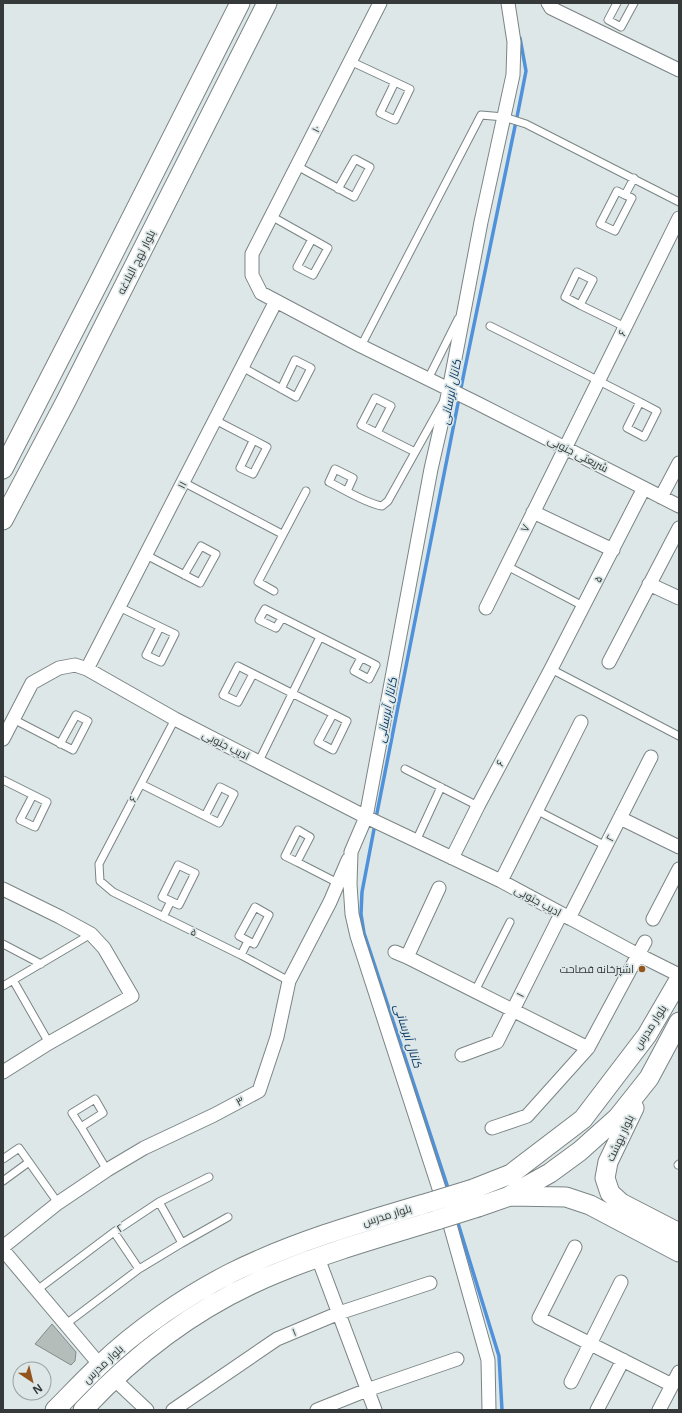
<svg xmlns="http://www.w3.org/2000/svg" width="682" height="1413" viewBox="0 0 682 1413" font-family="'Noto Sans',Cairo,sans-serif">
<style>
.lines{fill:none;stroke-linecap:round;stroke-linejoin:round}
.stream{stroke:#4f92db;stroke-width:3.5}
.building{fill:#b5bdba;stroke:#838b88}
.lane-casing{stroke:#7b8484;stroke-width:9}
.street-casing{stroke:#7b8484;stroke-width:15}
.secondary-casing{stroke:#7b8484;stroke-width:21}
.lane{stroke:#fff;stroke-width:7}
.street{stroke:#fff;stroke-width:13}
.secondary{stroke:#fff;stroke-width:19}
.secondary-bridge-casing{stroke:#7b8484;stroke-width:21;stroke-linecap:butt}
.secondary-bridge{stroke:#fff;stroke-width:19}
.poi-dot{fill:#94551d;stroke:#dde7e7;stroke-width:1.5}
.labels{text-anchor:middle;stroke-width:3.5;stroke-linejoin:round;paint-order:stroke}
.street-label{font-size:11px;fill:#353939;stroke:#dde7e7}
.poi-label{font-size:11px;fill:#353939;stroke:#dde7e7;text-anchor:end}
.water-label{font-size:12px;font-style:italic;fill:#073867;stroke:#dde7e7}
</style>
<rect width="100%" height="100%" fill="#dde7e7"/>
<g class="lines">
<path class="stream" d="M376 818 464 373 519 107 526 71 520 38
M375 824 362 892 361 914 364 933 449 1191
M457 1220 499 1356 502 1410"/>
</g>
<path class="building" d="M52 1324 76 1352 75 1361 71 1365 35 1344Z"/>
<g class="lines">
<g class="lane-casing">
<path id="lane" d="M617 3 608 20 621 27 634 3
M350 61 410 89 395 120 380 113 395 82
M297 166 354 197 370 167 355 159 338 189
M625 195 617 191 600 224 615 231 632 198 625 195 634 178
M271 216 328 248 313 275 297 267 312 239
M580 305 565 297 577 272 593 280 580 305 625 327
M490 326C546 354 602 382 657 411L644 437 627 428 640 402
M361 346 481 115 504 117 526 124 679 202
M242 367 296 397 311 368 295 360 281 389
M428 379 458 319
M215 420 267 447 253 474 240 468 253 441
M377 433 361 425 375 398 391 406 377 433 415 452
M183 482 282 534
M347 491 353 478 335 469 329 482C343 489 367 504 382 506L388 501 442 404
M146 555 200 583 216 554 201 546 184 575
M507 566 583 606
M274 591 258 582 306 491
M119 607 175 634 161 662 146 655 160 627
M282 618 276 628 259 620 265 609C302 628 339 646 376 665L369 679 354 671 361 658
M551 669 679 736
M253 674 238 702 223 695 238 666 347 721 333 750 318 742 333 714
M13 719 73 750 88 721 76 715 60 744
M175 719 99 864 100 881 113 892 241 955 289 981
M259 761 320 637
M405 769 478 806
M3 780 47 802 35 827 20 820 33 795
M141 784 219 823 234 794 220 787 205 816
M536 810 606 846
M416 841 441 787
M297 862 285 856 298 830 310 837 297 862 338 883
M178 865 195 873 179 905 162 897Z
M255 907 269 915 254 944 239 936Z
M163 917 171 901
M3 944 41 964
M241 955 248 941
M13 980 49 1043
M3 986 91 934
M475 991 510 922
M81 1127 72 1113 95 1099 103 1113 81 1127 107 1170
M3 1159 19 1148 29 1162
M678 1165 679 1164
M3 1181 29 1162 58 1203
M159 1202 182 1243
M114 1232 139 1269
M37 1290 114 1232 159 1202 209 1177
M66 1324 139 1269 182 1243 228 1217"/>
</g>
<g class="street-casing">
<path id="street" d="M380 3 252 254V275L261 293 361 346 477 403 679 506
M548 3 551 8 679 70
M661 497 679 463
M533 512 613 550
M649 584 679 598
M486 608 679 218
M609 662 679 528
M87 669 276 301
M3 739 32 683 59 668 75 665 87 669 175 719 366 817 501 881 631 951 679 975
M620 818 679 847
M452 858 478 806 551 669 644 488
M501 881 581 722
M3 889 60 917 91 934 104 948 132 996 49 1043 3 1072
M569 918 651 757
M653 919 679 869
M395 952 407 957 588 1048 527 1116 492 1128
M407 957 439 888
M588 1048 645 942
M462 1055 497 1042 561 914
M3 1247 58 1203 107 1170 144 1148 214 1115 259 1091 277 1037 289 981 330 902 348 860
M575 1247 539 1318 672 1385
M3 1250 100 1365
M318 1258 375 1410
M114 1379 147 1410
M571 1382 621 1282
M173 1410 277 1339 339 1313 430 1283
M317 1410 367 1390 457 1359
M489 1410 488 1360 445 1207 357 936 352 914 350 884 351 852 366 817 431 469 449 390 481 222 513 75 514 42 508 3
M597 1410 623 1360
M659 1410 679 1372"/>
</g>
<g class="secondary-casing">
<path id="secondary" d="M3 469 98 284 240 3
M3 520 66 401 267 3
M634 1108 608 1162 605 1178 610 1193 621 1203 679 1233
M473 1189 511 1174 583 1119 647 1035 679 980
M510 1196 566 1197 590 1205 679 1252
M478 1207 507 1197 550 1173 580 1151 618 1117 649 1078 679 1022
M55 1410C70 1395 84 1380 100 1365 136 1330 186 1296 231 1273 295 1241 366 1221 434 1201
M83 1410C137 1352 203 1303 277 1273 330 1251 385 1236 440 1219"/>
</g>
<use href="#lane" class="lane"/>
<use href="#street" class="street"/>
<use href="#secondary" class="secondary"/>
<g class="secondary-bridge-casing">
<path id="secondary-bridge" d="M434 1201 473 1189
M440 1219 478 1207"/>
</g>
<use href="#secondary-bridge" class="secondary-bridge"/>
</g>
<circle class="poi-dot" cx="642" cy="969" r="4"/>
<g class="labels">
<g class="street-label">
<text transform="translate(316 129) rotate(-63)" y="4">۱۰</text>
<text transform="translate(136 262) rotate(-63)" y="4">بلوار نهج البلاغه</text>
<text transform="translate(622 333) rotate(-64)" y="4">۶</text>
<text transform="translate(578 454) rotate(27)" y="4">شریعتی جنوبی</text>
<text transform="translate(182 485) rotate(-63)" y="4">۱۱</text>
<text transform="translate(525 528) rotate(-64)" y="4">۷</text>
<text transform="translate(598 579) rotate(-63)" y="4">۵</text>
<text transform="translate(226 745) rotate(27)" y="4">ادیب جنوبی</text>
<text transform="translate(500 763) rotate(-62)" y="4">۶</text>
<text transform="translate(133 799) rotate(-63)" y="4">۶</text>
<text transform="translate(610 838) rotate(-63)" y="4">۲</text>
<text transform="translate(538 901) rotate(29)" y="4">ادیب جنوبی</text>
<text transform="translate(194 932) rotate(26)" y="4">۵</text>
<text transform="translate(520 995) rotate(-63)" y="4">۱</text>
<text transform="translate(650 1027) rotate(-57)" y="4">بلوار مدرس</text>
<text transform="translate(240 1101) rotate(-28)" y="4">۳</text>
<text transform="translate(620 1138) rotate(-65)" y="4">بلوار بهشت</text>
<text transform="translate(387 1215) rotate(-17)" y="4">بلوار مدرس</text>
<text transform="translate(120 1228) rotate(-34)" y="4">۲</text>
<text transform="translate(294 1332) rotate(-22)" y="4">۱</text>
<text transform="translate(103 1364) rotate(-43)" y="4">بلوار مدرس</text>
</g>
<g class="poi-label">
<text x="634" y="973">اشپزخانه فصاحت</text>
</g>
<g class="water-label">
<text transform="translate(451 392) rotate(-79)" y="4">کانال آبرسانی</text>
<text transform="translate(387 710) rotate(-79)" y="4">کانال آبرسانی</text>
<text transform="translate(408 1036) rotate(72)" y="4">کانال آبرسانی</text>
</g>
</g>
<rect width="682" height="1413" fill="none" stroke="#353939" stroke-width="8"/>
<g transform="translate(32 1381) rotate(145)"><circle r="19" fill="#dde7e7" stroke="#9aa1a1"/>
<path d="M0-3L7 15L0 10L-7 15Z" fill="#94551d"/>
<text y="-6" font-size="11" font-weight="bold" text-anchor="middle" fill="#353939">N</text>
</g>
</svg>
